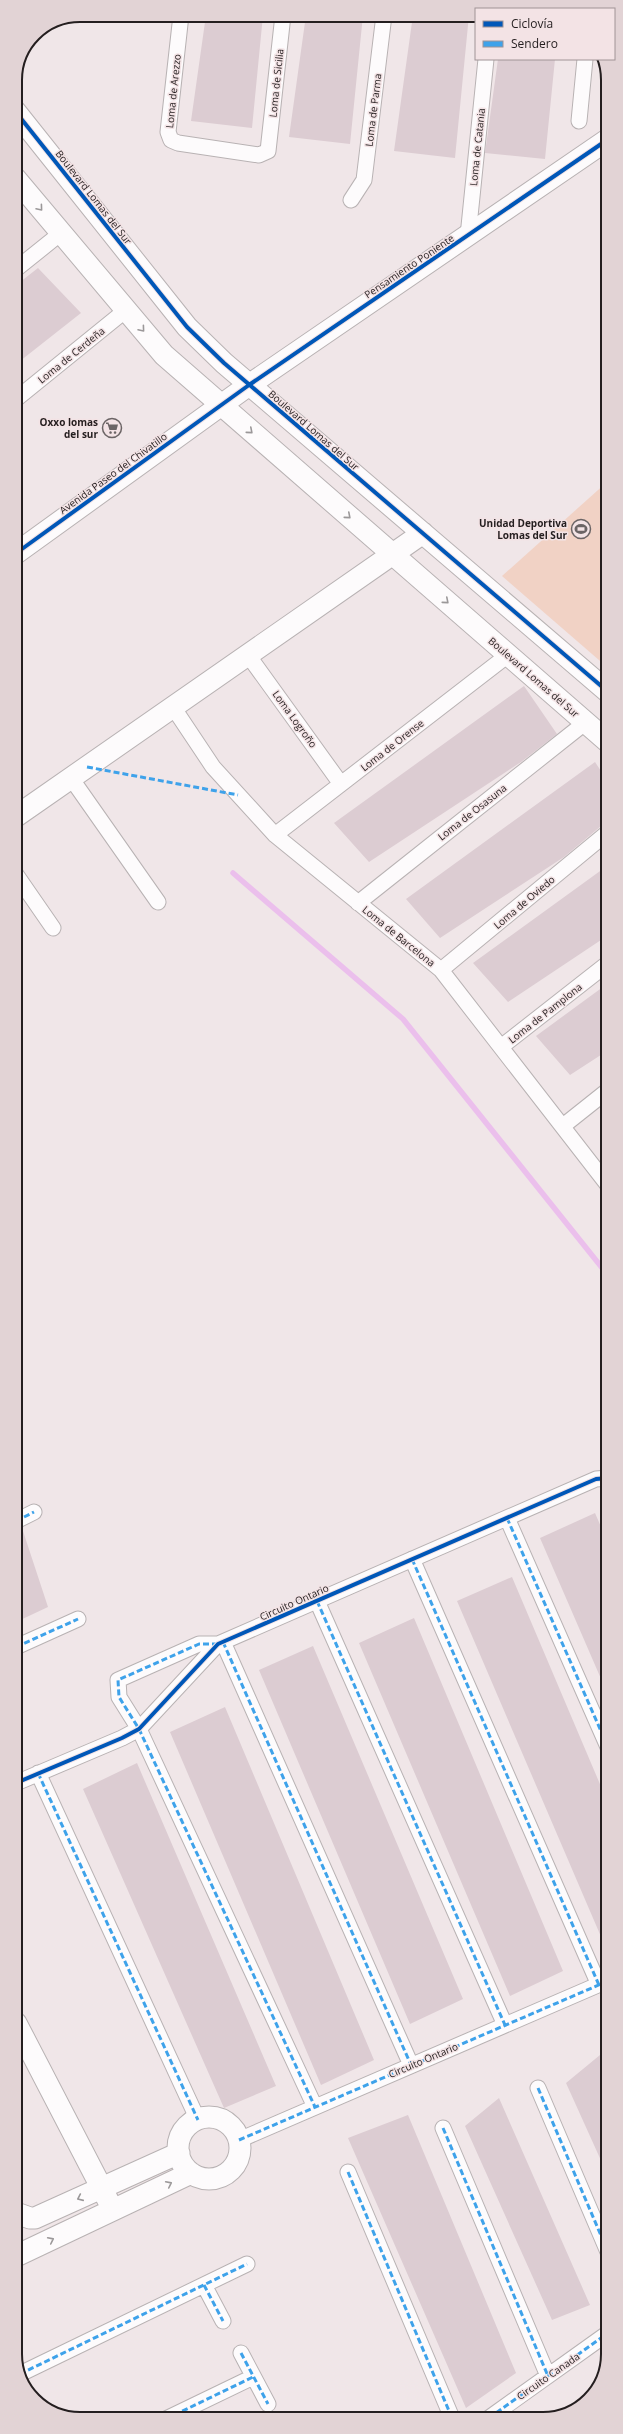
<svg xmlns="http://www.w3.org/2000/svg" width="623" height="2434" viewBox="0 0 623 2434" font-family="'Open Sans',sans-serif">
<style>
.green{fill:#f1d2c5}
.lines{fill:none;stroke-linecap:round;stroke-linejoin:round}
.stream{stroke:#ebbfec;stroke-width:5.5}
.building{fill:#dcccd2}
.street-casing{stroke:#b8b2b3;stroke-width:17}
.secondary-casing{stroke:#b8b2b3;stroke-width:23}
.street{stroke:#fdfbfc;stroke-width:15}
.secondary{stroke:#fdfbfc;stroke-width:21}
.quiet{stroke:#3ea2ea;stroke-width:3;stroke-dasharray:6 3;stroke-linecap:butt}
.cycleway-casing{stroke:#f3e3e5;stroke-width:6}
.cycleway{stroke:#0057b8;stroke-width:4}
.oneway{stroke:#9b9899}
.labels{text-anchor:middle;stroke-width:3;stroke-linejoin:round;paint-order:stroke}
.street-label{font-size:10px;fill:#241e1f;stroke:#f3e3e5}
.poi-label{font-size:10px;font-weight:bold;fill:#241e1f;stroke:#f3e3e5;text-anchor:end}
.rim{fill:none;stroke:#241e1f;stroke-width:2}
</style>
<rect width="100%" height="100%" fill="#f0e6e8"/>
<path class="green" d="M607 482V667L502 576Z"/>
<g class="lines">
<path class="stream" d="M233 873 403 1019 607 1274"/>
</g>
<path class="building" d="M206 15H263L252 128 191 121Z
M306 15H363L350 144 289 137Z
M413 15H469L455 158 394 151Z
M498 59H555L545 159 485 153Z
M38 268 81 313 15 365V286Z
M524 686 557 734 521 762 369 862 334 823Z
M595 762 607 780V824L601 826 564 857 440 938 406 899Z
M607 866V936L508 1002 473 963Z
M607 984V1051L570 1075 536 1036Z
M595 1513 608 1543V1695L540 1538Z
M22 1528 48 1607 16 1622V1530Z
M512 1577 608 1803V1953L457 1601Z
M414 1618 563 1971 510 1996 359 1643Z
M313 1646 463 1999 410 2024 259 1670Z
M225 1707 374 2060 321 2085 170 1732Z
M137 1763 276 2086 224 2108 83 1789Z
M600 2055 608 2072V2176L566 2083Z
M499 2098 590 2305 552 2320 465 2126Z
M408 2115 516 2373 466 2408 348 2138Z"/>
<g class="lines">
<g class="street-casing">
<path id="street" d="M181 15 168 132 171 140 178 143 259 155 268 151 283 15
M579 121 585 59
M351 200 364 180 384 15
M468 236 486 59
M15 270 61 233
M15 400 126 310
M248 655 341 784
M173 707 213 767 275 835 441 970 607 1184
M71 778 158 902
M275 835 508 655
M15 873 53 928
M358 903 586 722
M441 970 607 833
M501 1047 607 964
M563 1126 607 1091
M507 1518 608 1747
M16 1521 34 1512
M412 1559 599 1985
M317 1601 505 2025
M223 1642 411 2065
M218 1644H199L118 1680 119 1697 139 1729 315 2107
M16 1647 78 1619
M38 1773 198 2120
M16 1783 122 1738 139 1729 218 1644 596 1479 608 1478
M538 2088 608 2252
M443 2128 548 2376
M239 2140 607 1981
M348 2172 452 2418
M204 2285 223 2321
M241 2353 268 2404
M20 2374 247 2264
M489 2418 608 2333
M166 2419 253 2377"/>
</g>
<g class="secondary-casing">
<path id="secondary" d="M15 111 187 327 224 363 607 691
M15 178 164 355 607 741
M15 554 249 385 607 140
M15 817 423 533
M16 2023 113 2210
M178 2148a31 31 0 1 1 62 0a31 31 0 1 1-62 0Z
M16 2213 30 2218H35L179 2153
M16 2256 191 2173"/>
</g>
<use href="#street" class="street"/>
<use href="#secondary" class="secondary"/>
<path class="quiet" d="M87 767 238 795
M507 1518 608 1747
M16 1521 34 1512
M412 1559 599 1985
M317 1601 505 2025
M223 1642 411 2065
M218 1644H199L118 1680 119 1697 139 1729 315 2107
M16 1647 78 1619
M38 1773 198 2120
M538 2088 608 2252
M443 2128 548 2376
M239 2140 608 1981
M348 2172 452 2418
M204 2285 223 2321
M241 2353 268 2404
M20 2374 247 2264
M489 2418 608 2333
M166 2419 253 2377"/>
<g class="cycleway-casing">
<path id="cycleway" d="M15 111 187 327 224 363 607 691
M15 554 249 385 607 140
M16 1783 122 1738 139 1729 218 1644 596 1479 608 1478"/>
</g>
<use href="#cycleway" class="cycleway"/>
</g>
<defs><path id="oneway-chevron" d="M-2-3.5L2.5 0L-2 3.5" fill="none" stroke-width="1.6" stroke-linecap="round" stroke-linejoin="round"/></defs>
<g class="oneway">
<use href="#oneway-chevron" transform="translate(40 208) rotate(50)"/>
<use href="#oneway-chevron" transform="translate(142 329) rotate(50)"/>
<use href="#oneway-chevron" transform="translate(250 431) rotate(41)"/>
<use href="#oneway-chevron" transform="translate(348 516) rotate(41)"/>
<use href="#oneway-chevron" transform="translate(446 601) rotate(41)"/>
<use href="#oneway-chevron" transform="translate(169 2184) rotate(-26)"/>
<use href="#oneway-chevron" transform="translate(80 2198) rotate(156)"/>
<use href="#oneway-chevron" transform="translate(51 2240) rotate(-26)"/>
</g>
<defs>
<g id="supermarket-ring" transform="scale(1)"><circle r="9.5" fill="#f3e3e5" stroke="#6b6465" stroke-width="1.5"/><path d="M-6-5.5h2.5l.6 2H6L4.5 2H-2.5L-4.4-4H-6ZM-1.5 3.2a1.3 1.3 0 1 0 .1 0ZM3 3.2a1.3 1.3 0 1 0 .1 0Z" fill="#6b6465"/></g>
<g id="stadium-ring" transform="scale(1)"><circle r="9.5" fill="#f3e3e5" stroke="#6b6465" stroke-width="1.5"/><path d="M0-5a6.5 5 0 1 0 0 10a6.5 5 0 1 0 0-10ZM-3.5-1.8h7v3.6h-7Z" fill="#6b6465"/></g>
</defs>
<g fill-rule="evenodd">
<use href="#supermarket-ring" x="112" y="428"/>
<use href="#stadium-ring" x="581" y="529"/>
</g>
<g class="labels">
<g class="street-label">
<text transform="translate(276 83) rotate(-84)" y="4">Loma de Sicilia</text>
<text transform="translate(173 91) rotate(-84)" y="4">Loma de Arezzo</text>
<text transform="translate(373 110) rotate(-83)" y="4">Loma de Parma</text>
<text transform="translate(477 147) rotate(-84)" y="4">Loma de Catania</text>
<text transform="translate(94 197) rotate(52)" y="4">Boulevard Lomas del Sur</text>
<text transform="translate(409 266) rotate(-34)" y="4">Pensamiento Poniente</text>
<text transform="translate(71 355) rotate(-39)" y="4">Loma de Cerdeña</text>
<text transform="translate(314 430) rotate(41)" y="4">Boulevard Lomas del Sur</text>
<text transform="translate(113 473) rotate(-36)" y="4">Avenida Paseo del Chivatillo</text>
<text transform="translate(534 677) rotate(41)" y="4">Boulevard Lomas del Sur</text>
<text transform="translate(295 719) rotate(54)" y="4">Loma Logroño</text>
<text transform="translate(392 745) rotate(-38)" y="4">Loma de Orense</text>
<text transform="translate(472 812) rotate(-38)" y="4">Loma de Osasuna</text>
<text transform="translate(524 902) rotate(-40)" y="4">Loma de Oviedo</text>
<text transform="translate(399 936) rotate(39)" y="4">Loma de Barcelona</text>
<text transform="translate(545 1013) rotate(-38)" y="4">Loma de Pamplona</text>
<text transform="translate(294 1602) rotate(-24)" y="4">Circuito Ontario</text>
<text transform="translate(423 2060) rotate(-23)" y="4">Circuito Ontario</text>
<text transform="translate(548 2376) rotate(-35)" y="4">Circuito Canada</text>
</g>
<g class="poi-label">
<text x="98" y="426">Oxxo lomas<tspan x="98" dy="12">del sur</tspan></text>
<text x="567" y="527">Unidad Deportiva<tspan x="567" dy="12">Lomas del Sur</tspan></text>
</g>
</g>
<path d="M0 0H623V2434H0ZM80 22H543A58 58 0 0 1 601 80V2354A58 58 0 0 1 543 2412H80A58 58 0 0 1 22 2354V80A58 58 0 0 1 80 22Z" fill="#e2d3d5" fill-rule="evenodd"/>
<path class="rim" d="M80 22H543A58 58 0 0 1 601 80V2354A58 58 0 0 1 543 2412H80A58 58 0 0 1 22 2354V80A58 58 0 0 1 80 22Z"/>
<rect x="475" y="8" width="140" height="52" fill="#f3e3e5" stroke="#a09496"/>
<rect x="483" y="21" width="20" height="6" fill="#0057b8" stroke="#a09496"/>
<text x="511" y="28" font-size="12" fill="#241e1f">Ciclovía</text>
<rect x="483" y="41" width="20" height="6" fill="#3ea2ea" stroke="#a09496"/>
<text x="511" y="48" font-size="12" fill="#241e1f">Sendero</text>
</svg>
